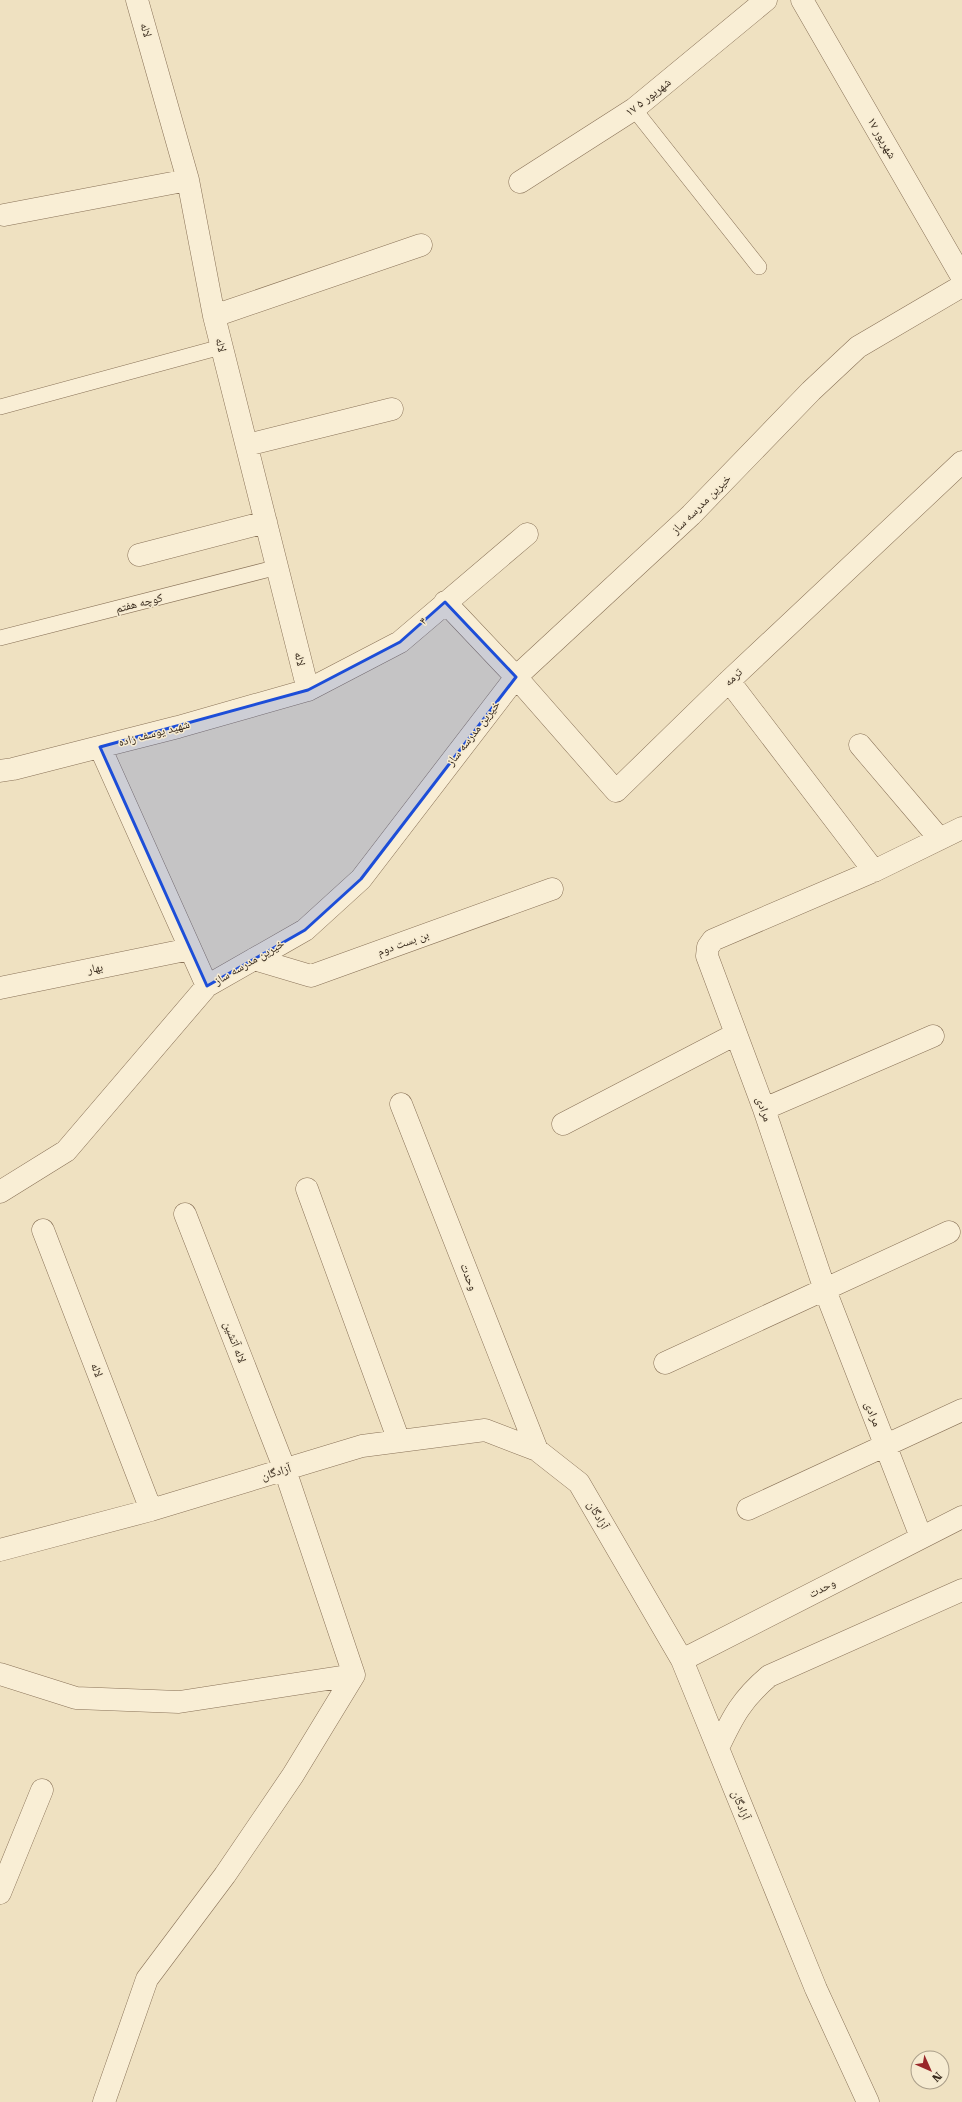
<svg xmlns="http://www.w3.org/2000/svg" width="962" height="2102" viewBox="0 0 962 2102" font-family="'Roboto Serif','Noto Naskh Arabic',serif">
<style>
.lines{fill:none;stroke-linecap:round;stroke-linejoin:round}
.lane-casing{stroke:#897258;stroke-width:16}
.street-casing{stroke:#897258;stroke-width:23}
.lane{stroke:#f9eed5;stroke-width:15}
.street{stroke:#f9eed5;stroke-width:22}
.marked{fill:#1d4ed8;fill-opacity:0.2;stroke:#1d4ed8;stroke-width:3;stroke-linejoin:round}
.labels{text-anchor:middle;stroke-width:3;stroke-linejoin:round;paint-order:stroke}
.street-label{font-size:12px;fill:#382a1d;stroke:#f6ebd1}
</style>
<rect width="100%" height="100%" fill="#efe1c1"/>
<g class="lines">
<g class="lane-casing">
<path id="lane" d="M634 109 759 267
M0 407 221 347
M0 638 278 567"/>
</g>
<g class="street-casing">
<path id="street" d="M137 0 188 180 214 316 308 690
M802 0 962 277
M520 182 634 109 766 0
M4 215 188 180
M214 316 421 245
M247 445 392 409
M139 555 266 522
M445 602 516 677 616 791 729 681 962 462
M729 681 874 871
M860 745 939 838
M100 747 207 986
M0 771 13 769 178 727 308 690 400 642 527 534
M254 959 311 976 552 889
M0 988 190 949
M401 1104 537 1450
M764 1109 933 1036
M563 1124 736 1034
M307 1189 399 1441
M0 1192 66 1151 207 986 305 930 361 879 516 677 691 515 811 391 858 347 962 286
M43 1230 151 1510
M665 1363 949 1232
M748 1509 962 1410
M921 1537 825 1290 764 1109 707 956 708 947 713 940 874 871 962 828
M0 1550 151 1510 362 1446 485 1430 537 1450 579 1483 682 1660 816 1989 868 2102
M682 1660 962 1517
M0 1674 76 1698 179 1702 354 1675
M718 1748C733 1716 742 1699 769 1676L962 1590
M0 1893 42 1790
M104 2102 147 1979 225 1875 293 1775 354 1675 285 1470 185 1214"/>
</g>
<use href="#lane" class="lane"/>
<use href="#street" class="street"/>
</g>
<path class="marked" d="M445 602 516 677 361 879 305 930 207 986 100 747 308 690 400 642Z"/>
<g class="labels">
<g class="street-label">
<text transform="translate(146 30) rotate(74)" y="4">لاله</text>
<text transform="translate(648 97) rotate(-38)" y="4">۱۷ شهریور ۵</text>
<text transform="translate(882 138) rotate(60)" y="4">۱۷ شهریور</text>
<text transform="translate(221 345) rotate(76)" y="4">لاله</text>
<text transform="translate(701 504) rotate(-45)" y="4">خیرین مدرسه ساز</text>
<text transform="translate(139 603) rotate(-14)" y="4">کوچه هفتم</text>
<text transform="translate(423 621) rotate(-42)" y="4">۴</text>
<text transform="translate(300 659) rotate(77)" y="4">لاله</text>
<text transform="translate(733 677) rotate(-44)" y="4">ترمه</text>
<text transform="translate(154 733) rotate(-15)" y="4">شهید یوسف زاده</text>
<text transform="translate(473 733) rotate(-52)" y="4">خیرین مدرسه ساز</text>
<text transform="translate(403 943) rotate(-20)" y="4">بن بست دوم</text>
<text transform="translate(249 962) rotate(-30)" y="4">خیرین مدرسه ساز</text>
<text transform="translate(95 968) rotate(-11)" y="4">بهار</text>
<text transform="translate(764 1109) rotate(71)" y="4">مرادی</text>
<text transform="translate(469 1277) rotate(69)" y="4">وحدت</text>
<text transform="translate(235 1342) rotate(69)" y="4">لاله آتشین</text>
<text transform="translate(97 1370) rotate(69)" y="4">لاله</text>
<text transform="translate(873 1414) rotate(69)" y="4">مرادی</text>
<text transform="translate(276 1472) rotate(-17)" y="4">آزادگان</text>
<text transform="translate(598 1515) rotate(60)" y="4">آزادگان</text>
<text transform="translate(822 1588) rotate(-27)" y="4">وحدت</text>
<text transform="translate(741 1805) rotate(68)" y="4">آزادگان</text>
</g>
</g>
<g transform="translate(930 2070) rotate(135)"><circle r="19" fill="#f6ebd1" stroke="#aa9e89"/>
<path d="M0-3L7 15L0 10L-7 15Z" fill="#992729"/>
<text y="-6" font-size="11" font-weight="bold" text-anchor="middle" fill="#382a1d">N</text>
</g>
</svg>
